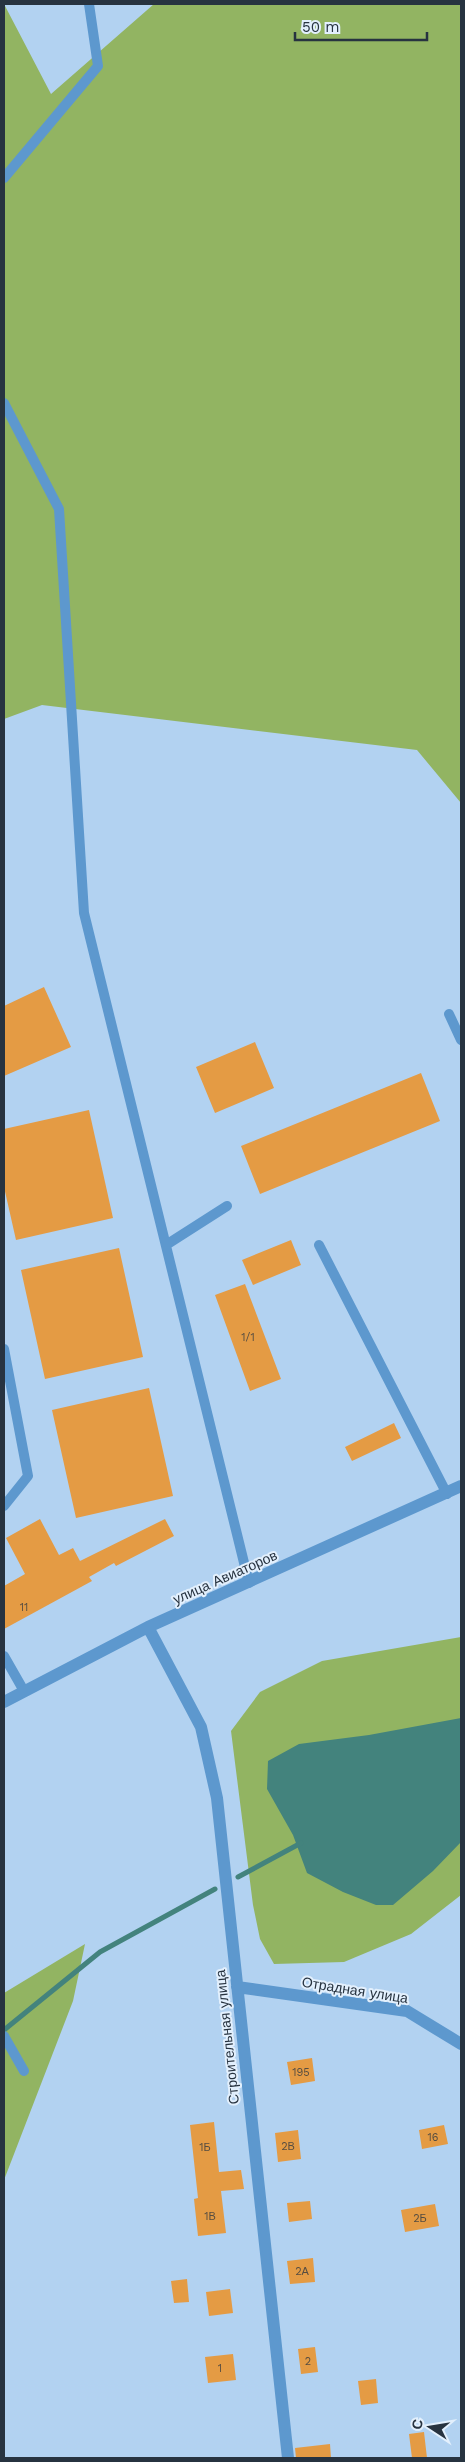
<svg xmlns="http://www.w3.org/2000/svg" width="465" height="2462" viewBox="0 0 465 2462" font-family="'Work Sans',sans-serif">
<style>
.green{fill:#92b462}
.water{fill:#43837d}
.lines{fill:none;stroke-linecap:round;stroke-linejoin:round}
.stream{stroke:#43837d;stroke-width:5}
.building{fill:#e49b44}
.lane{stroke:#5d98ce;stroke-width:10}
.street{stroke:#5d98ce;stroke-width:12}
.labels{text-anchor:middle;stroke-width:4;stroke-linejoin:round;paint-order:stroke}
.number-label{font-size:11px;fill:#564d41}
.street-label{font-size:14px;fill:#273340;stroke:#e3f0fd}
</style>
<rect width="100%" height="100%" fill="#b2d2f1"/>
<path class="green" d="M4 4 51 94 154 4H461V803L417 750 42 705 4 719Z
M461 1637V1895L411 1934 344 1962 274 1964 260 1939 253 1905 231 1731 260 1692 322 1661Z
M85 1944 73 2001 4 2180V1993Z"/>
<path class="water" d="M461 1718V1842L433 1871 393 1905H376L343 1892 307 1873 293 1835 267 1789 268 1761 299 1744 369 1735Z"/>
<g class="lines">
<path class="stream" d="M238 1877 301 1843
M4 2030 100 1952 215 1889"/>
</g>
<path class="building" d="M44 987 71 1047 4 1076V1006Z
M255 1042 274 1088 215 1113 196 1067Z
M421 1073 440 1121 260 1194 241 1146Z
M89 1110 113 1218 16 1240 4 1187V1129Z
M291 1240 301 1265 253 1285 242 1260Z
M119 1248 143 1357 45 1379 21 1270Z
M245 1284 281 1379 250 1391 215 1295Z
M149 1388 173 1496 76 1518 52 1410Z
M394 1423 401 1438 352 1461 345 1447Z
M40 1519 59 1555 73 1548 80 1561 165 1519 174 1536 116 1566 114 1563 89 1577 92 1581 4 1629V1586L25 1574 6 1538Z
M312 2058 315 2081 291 2085 287 2062Z
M214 2122 219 2172 241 2170 244 2189 221 2191 226 2233 198 2236 194 2199 198 2198 190 2125Z
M444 2125 448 2144 422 2149 419 2130Z
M298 2130 301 2159 278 2162 275 2133Z
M310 2201 312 2219 289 2222 287 2203Z
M435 2204 439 2226 405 2232 401 2210Z
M313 2258 315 2282 290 2284 287 2261Z
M187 2279 189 2302 174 2303 171 2281Z
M230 2289 233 2313 209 2316 206 2292Z
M315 2347 318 2372 301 2374 298 2349Z
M233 2354 236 2380 208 2383 205 2357Z
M376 2379 378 2403 361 2405 358 2381Z
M424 2432 427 2458H412L409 2434Z
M330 2444 331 2458H296L295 2448Z"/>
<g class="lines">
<path class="lane" d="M4 178 98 66 89 4
M4 403 59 509 84 913 249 1583
M449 1014 461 1040
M166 1245 227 1206
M319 1245 447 1494
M4 1349 28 1476 4 1506
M4 1656 24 1691
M4 2036 24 2071"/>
<path class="street" d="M148 1627 201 1727 217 1798 288 2458
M4 1702 148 1627 461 1486
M237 1987 407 2011 461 2044"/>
</g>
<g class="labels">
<g class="number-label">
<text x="248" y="1341">1/1</text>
<text x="24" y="1611">11</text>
<text x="301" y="2076">195</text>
<text x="433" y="2141">16</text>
<text x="288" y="2150">2В</text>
<text x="205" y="2151">1Б</text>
<text x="210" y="2220">1В</text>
<text x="420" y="2222">2Б</text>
<text x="302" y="2275">2А</text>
<text x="308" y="2365">2</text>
<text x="220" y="2372">1</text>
</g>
<g class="street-label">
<text transform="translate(225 1577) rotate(-24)" y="5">улица Авиаторов</text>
<text transform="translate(355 1990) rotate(9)" y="5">Отрадная улица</text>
<text transform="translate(227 2037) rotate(-96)" y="5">Строительная улица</text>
</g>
</g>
<rect width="465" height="2462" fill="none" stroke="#273340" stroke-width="10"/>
<g transform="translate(430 2427) rotate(282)" stroke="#e3f0fd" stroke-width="4" paint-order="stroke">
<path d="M0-4L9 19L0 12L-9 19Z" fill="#273340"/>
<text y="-8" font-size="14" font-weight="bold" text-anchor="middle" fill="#273340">С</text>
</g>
<path d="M295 32v8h132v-8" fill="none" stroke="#273340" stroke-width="2.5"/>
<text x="302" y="32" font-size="15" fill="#273340" stroke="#e3f0fd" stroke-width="4" paint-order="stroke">50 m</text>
</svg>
